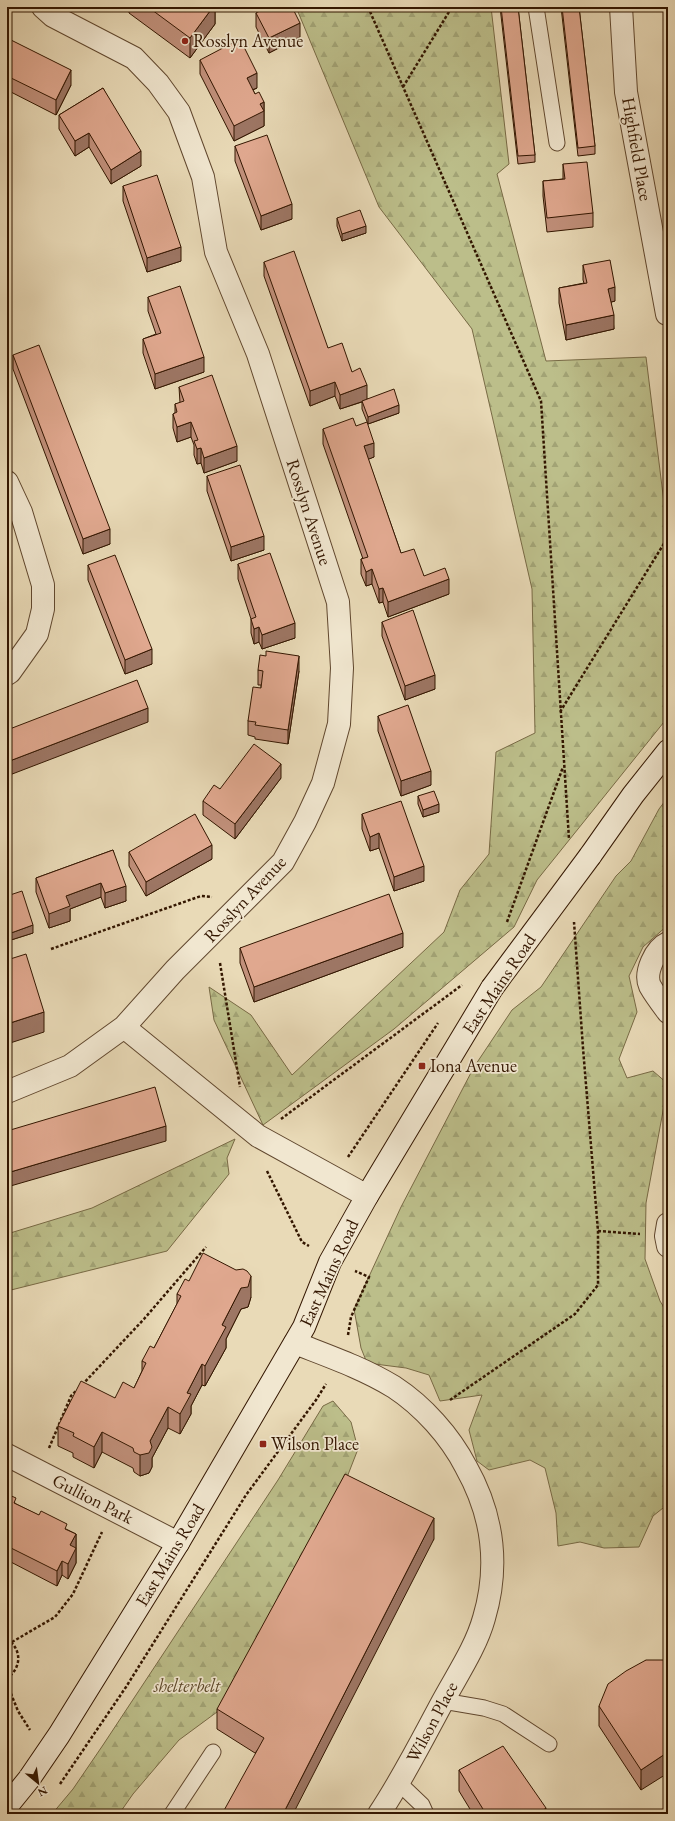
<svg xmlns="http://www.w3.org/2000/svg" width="675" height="1821" viewBox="0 0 675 1821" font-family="'EB Garamond',serif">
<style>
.forest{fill:url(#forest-firs);stroke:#786a45}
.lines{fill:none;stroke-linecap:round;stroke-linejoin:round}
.service-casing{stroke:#60472e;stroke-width:17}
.minor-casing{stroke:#60472e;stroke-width:24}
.secondary-casing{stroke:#331600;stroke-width:24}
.path{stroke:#331600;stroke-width:2.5;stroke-dasharray:3 2;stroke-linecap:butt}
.service{stroke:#f1e7d0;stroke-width:15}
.minor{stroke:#f1e7d0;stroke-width:22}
.secondary{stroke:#f1e7d0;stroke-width:22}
.secondary-bridge-casing{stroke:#331600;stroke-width:24;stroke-linecap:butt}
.secondary-bridge{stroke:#f1e7d0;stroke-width:22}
.wall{fill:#c1907b;stroke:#331600}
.shaded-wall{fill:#9d7664;stroke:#331600}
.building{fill:#e0a88f;stroke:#331600}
.poi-dot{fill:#8f2418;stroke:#f1e7d0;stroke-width:1.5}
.labels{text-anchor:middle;stroke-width:3.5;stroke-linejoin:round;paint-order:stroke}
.poi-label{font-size:18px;fill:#331600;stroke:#f1e7d0;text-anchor:start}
.street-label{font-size:18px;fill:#331600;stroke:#f1e7d0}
.park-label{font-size:18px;font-style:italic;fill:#5c4829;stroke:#f1e7d0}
</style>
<defs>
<pattern id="forest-firs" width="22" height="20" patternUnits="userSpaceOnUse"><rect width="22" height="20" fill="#bcbe8a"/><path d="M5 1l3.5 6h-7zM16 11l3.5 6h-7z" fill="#a2a375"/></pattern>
</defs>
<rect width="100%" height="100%" fill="#e9dab7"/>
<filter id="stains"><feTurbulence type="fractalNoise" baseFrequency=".005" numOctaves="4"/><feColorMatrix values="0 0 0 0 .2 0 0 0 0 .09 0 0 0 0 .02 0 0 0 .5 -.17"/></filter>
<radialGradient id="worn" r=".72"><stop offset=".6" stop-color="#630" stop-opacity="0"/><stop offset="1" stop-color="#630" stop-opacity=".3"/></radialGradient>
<path class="forest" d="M296 7H491L509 164 497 174 546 361 646 357 665 511 668 507V717L537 880 514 927 394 1029 263 1125 214 1020 209 987 251 1015 292 1075 444 932 460 890 489 854 496 752 535 733 532 589 472 329 379 207Z
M668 797V925L643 947 629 976 637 1012 619 1059 627 1078 653 1071 668 1084 646 1203 645 1259 660 1301 668 1314V1504L653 1516 639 1547 604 1548 580 1542 558 1546 556 1513 545 1468 530 1460 489 1470 477 1461 469 1430 482 1395 440 1401 429 1375 406 1368 367 1363 361 1348 354 1309 401 1207 474 1067 512 1010 541 987 616 876 631 861 659 809Z
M235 1139 227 1158 229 1174 167 1251 7 1291V1234L92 1208Z
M333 1401 351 1422 358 1449 344 1485 217 1712 179 1740 133 1794 119 1814H52L73 1789 103 1745 278 1480 323 1406Z"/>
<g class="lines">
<g class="service-casing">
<path id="service" d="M536 7 557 143
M443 1701 484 1708 503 1714 549 1744
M399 1783 422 1805 426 1814
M172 1814 213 1752"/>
</g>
<g class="minor-casing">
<path id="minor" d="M621 7 626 92 667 314
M7 482 21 512 43 585V609L37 634 10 672 7 674
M668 943C655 949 644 973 650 986 655 995 662 1004 668 1012
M124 1027 258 1136 367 1196
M7 1092 70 1066 124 1027 175 970 283 862 305 822 323 783 339 724 342 668 338 602 258 354 216 252 203 177 179 112 158 83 134 58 53 16 43 7
M668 1224 666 1236 668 1246
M295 1343C328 1356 363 1368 394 1387 423 1406 450 1436 466 1467 493 1515 500 1564 484 1618 476 1647 457 1675 443 1701 422 1740 403 1778 379 1814
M7 1455 178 1543"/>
</g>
<g class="secondary-casing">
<path id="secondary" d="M590 856 633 795 668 751
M7 1806 29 1779 59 1735 178 1543 304 1327 330 1262 367 1196 492 988"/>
</g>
<path class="path" d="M368 7 541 401 569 839
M403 87 452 7
M560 712 668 537
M507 922 563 767
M51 949 201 896 212 897
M220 963 240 1087
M281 1119 462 985
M348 1157 438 1023
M267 1171 302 1242 309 1246
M598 1231 640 1234
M348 1335 351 1317 369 1277 355 1271
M82 1385 144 1319 206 1247
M450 1400 575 1314 598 1285V1231L583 1048 574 922
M49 1448 71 1396 77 1390
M7 1639C22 1649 22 1668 7 1678
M12 1642 55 1617 73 1594 102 1532
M7 1684 18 1711 30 1730
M60 1784 126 1687 246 1495 316 1400 326 1384"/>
<use href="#service" class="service"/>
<use href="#minor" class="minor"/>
<use href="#secondary" class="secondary"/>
<g class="secondary-bridge-casing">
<path id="secondary-bridge" d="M492 988 590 856"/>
</g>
<use href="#secondary-bridge" class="secondary-bridge"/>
</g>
<path class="wall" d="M129 7H215V24L190 58 129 13Z
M500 7H518L535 155V162L518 164Z
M561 7H579L595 146V154L578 156Z
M256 13 300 37 269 53 256 27Z
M7 38 71 85 56 115 7 90Z
M200 60 257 88 253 90 255 94 264 102V126L234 141 200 74Z
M103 88 141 166 111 184 89 147 75 156 59 129V115Z
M235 146 292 219 261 230 235 161Z
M563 164 593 213V227L547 232 543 196V181L563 179Z
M123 186 181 261 147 272 123 201Z
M337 218 366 233 342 241 337 226Z
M264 262 328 348 352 372 367 399 399 413 368 424 362 409V402L340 409 335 396 310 406 264 276Z
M583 265 615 301 611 302 614 329 566 340 559 303V288L584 283 583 280Z
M148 297 204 372 155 389 143 353V339L156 334 148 311Z
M13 355 110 544 83 554 13 369Z
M179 387 237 461 204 473 201 463 197 464 194 455V445L191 437 177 442 173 428V414L175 413V404L180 403Z
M356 426 374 457 368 459 401 553 424 576 449 594 388 617 383 602 379 603 372 584 366 586 361 574V559H363L323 444V429Z
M207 476 264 550 231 561 207 491Z
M238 564 295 638 262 649 259 642 254 644 251 633V619L238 579Z
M88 565 152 664 125 674 88 580Z
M382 622 435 689 405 700 382 636Z
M258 670 299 671 288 744 255 739V737L248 735V721L261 688V685H258Z
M378 716 431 785 401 796 378 731Z
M281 778 235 839 203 815V801L220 789Z
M418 796 439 812 423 817 418 804Z
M362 814 424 881 394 891 379 848 370 851 362 829Z
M113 850 126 901 105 908 101 897 70 909V921L49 928 36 892V878Z
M129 852 212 859 146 896 129 866Z
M7 896 33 933 11 940 7 929Z
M403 947 254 1002 240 963V948Z
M189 1281 251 1297 248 1307 241 1309 226 1339V1348L205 1386 202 1385 191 1406V1414L180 1434 168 1428 152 1458V1467L149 1473 140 1476 134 1472 133 1468 102 1452 94 1468 73 1457V1453L58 1446V1426L115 1398 134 1388 142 1371V1361L154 1348 177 1304V1294Z
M7 1494 16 1504 76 1534V1563L68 1579 62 1575 57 1586 7 1560Z
M434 1539 255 1753 217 1729V1709Z
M646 1660 641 1790 599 1726V1706Z
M459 1770 546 1814H473L459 1791Z"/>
<path class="shaded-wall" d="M213 7H215V24L190 58V38Z
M300 23V37L269 53V38Z
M71 70V85L56 115V100Z
M257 73V88L247 92V78Z
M264 102V126L234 141V126L260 104Z
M89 133V147L75 156V141Z
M141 151V166L111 184V170Z
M292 204V219L261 230V216Z
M366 226V233L342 241V234Z
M181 247V261L147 272V258Z
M615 287V301L608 303V289Z
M9 304V318L7 319V305Z
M614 315V329L566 340V325Z
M204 357V372L155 389V374Z
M335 382V396L310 406V391Z
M367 385V400L340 409V395Z
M399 405V413L368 424V417Z
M191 422V437L177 442V427Z
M374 443V457L364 461V446Z
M237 446V461L204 473V458Z
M201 448V463L197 464V449Z
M110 529V544L83 554V539Z
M264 536V550L231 561V547Z
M372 569V584L366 586V572Z
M449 579V594L388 617V602Z
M383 588V602L379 603V589Z
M295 623V638L262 649V635Z
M259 627V642L254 644V629Z
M152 649V664L125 674V660Z
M299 656V671L288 744V730Z
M435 675V689L405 700V686Z
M148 708V722L7 776V762Z
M281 764V778L235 839V824Z
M431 771V785L401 796V781Z
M439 804V812L423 817V810Z
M379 833V848L370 851V837Z
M212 845V859L146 896V882Z
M424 866V881L394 891V877Z
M101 883V897L70 909V921L49 928V914L66 896Z
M126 886V901L105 908V893Z
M33 925V933L11 940V933Z
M403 933V947L254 1002V987Z
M44 1012V1032L7 1044V1024Z
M166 1126V1141L7 1187V1173Z
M251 1276V1297L248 1307 241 1309 226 1339V1348L205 1386V1366L222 1325 241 1288Z
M202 1364V1385L191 1406V1414L180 1434V1414L187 1393Z
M168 1407V1428L152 1458V1467L149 1473 140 1476V1455L150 1441Z
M102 1432V1452L94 1468V1447Z
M434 1518V1539L293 1814H283Z
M76 1534V1563L68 1579V1564L70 1545Z
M62 1561V1575L57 1586V1571Z
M668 1752V1773L641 1790V1770Z
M546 1808V1814H538Z"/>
<path class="building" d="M148 7H213L190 38Z
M267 7H292L300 23 269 38 256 13Z
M501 7H518L535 155 518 156Z
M562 7H579L595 146 578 148Z
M7 38 71 70 56 100 7 76Z
M240 39 257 73 247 78 255 94 259 92 264 102 260 104 264 111 234 126 200 60Z
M103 88 141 151 111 170 89 133 75 141 59 115Z
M267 135 292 204 261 216 235 146Z
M587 162 593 213 547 218 543 181 565 179 563 164Z
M157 175 181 247 147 258 123 186Z
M360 210 366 226 342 234 337 218Z
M294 251 328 348 342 343 352 372 360 368 367 385 340 395 335 382 310 391 264 262Z
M610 260 615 287 608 289 614 315 566 325 559 288 587 283 583 265Z
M180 286 204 357 155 374 143 339 161 333 148 297Z
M7 300 9 304 7 305Z
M39 345 110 529 83 539 13 355Z
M212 375 237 446 204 458 201 448 197 449 194 441 198 440 191 422 177 427 173 414 177 412 175 404 184 401 179 387Z
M394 389 399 405 368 417 362 401Z
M353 418 356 426 367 422 374 443 364 446 401 553 414 549 424 576 445 568 449 579 388 602 383 588 379 589 372 569 366 572 361 559 368 557 323 429Z
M240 465 264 536 231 547 207 476Z
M270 553 295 623 262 635 259 627 254 629 251 619 256 617 238 564Z
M115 555 152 649 125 660 88 565Z
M413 610 435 675 405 686 382 622Z
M266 651 299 656 288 730 255 725 256 722 248 721 253 687 261 688 263 671 258 670 260 655 266 656Z
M137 680 148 708 7 762V730Z
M408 705 431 771 401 781 378 716Z
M254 744 281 764 235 824 203 801 214 785 220 789Z
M434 791 439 804 423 810 418 796Z
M401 801 424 866 394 877 379 833 370 837 362 814Z
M195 814 212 845 146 882 129 852Z
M113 850 126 886 105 893 101 883 66 896 70 906 49 914 36 878Z
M22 891 33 925 11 933 7 922V896Z
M389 894 403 933 254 987 240 948Z
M26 954 44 1012 7 1024V960Z
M155 1087 166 1126 7 1173V1131Z
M203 1253 236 1270 243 1269 247 1271 251 1276 248 1287 241 1288 222 1325 226 1327 205 1366 202 1364 187 1393 191 1394 180 1414 168 1407 150 1441 152 1447 149 1453 140 1455 134 1452 133 1448 102 1432 94 1447 73 1436 74 1433 58 1426 81 1381 115 1398 123 1382 134 1388 146 1363 142 1361 150 1346 154 1348 181 1296 177 1294 185 1279 189 1281Z
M345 1474 434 1518 283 1814H222L264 1738 217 1709Z
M7 1494 16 1498 14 1503 39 1515 41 1511 67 1524 65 1529 76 1534 70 1545 76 1548 68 1564 62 1561 57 1571 7 1546Z
M646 1660H668V1752L641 1770 599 1706 608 1684 626 1671Z
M503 1746 546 1808 538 1814H486L459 1770Z"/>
<g class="poi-dot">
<circle cx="185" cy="41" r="4"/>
<rect x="418" y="1062" width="8" height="8" rx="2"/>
<rect x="259" y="1440" width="8" height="8" rx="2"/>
</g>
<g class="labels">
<g class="poi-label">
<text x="193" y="47">Rosslyn Avenue</text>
<text x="430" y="1072">Iona Avenue</text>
<text x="271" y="1450">Wilson Place</text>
</g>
<g class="street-label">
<text transform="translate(637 149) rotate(80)" y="6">Highfield Place</text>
<text transform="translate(309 512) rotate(72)" y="6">Rosslyn Avenue</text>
<text transform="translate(245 899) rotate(-47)" y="6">Rosslyn Avenue</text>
<text transform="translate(499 984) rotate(-56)" y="6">East Mains Road</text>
<text transform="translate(329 1273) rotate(-65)" y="6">East Mains Road</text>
<text transform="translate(93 1499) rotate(27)" y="6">Gullion Park</text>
<text transform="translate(170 1555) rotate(-59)" y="6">East Mains Road</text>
<text transform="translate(432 1722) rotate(-62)" y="6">Wilson Place</text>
</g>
<g class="park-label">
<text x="187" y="1692">shelterbelt</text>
</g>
</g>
<rect width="675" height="1821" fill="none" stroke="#e9dab7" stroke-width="24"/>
<rect x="8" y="8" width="659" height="1805" fill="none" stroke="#331600" stroke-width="2"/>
<rect x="12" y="12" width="651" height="1797" fill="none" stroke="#331600"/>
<g transform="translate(38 1783) rotate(151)" stroke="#f1e7d0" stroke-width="3" paint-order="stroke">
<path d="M0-3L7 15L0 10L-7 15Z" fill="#331600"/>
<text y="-6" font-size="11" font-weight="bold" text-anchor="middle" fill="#331600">N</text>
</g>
<rect width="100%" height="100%" filter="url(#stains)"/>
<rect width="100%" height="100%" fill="url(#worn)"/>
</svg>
